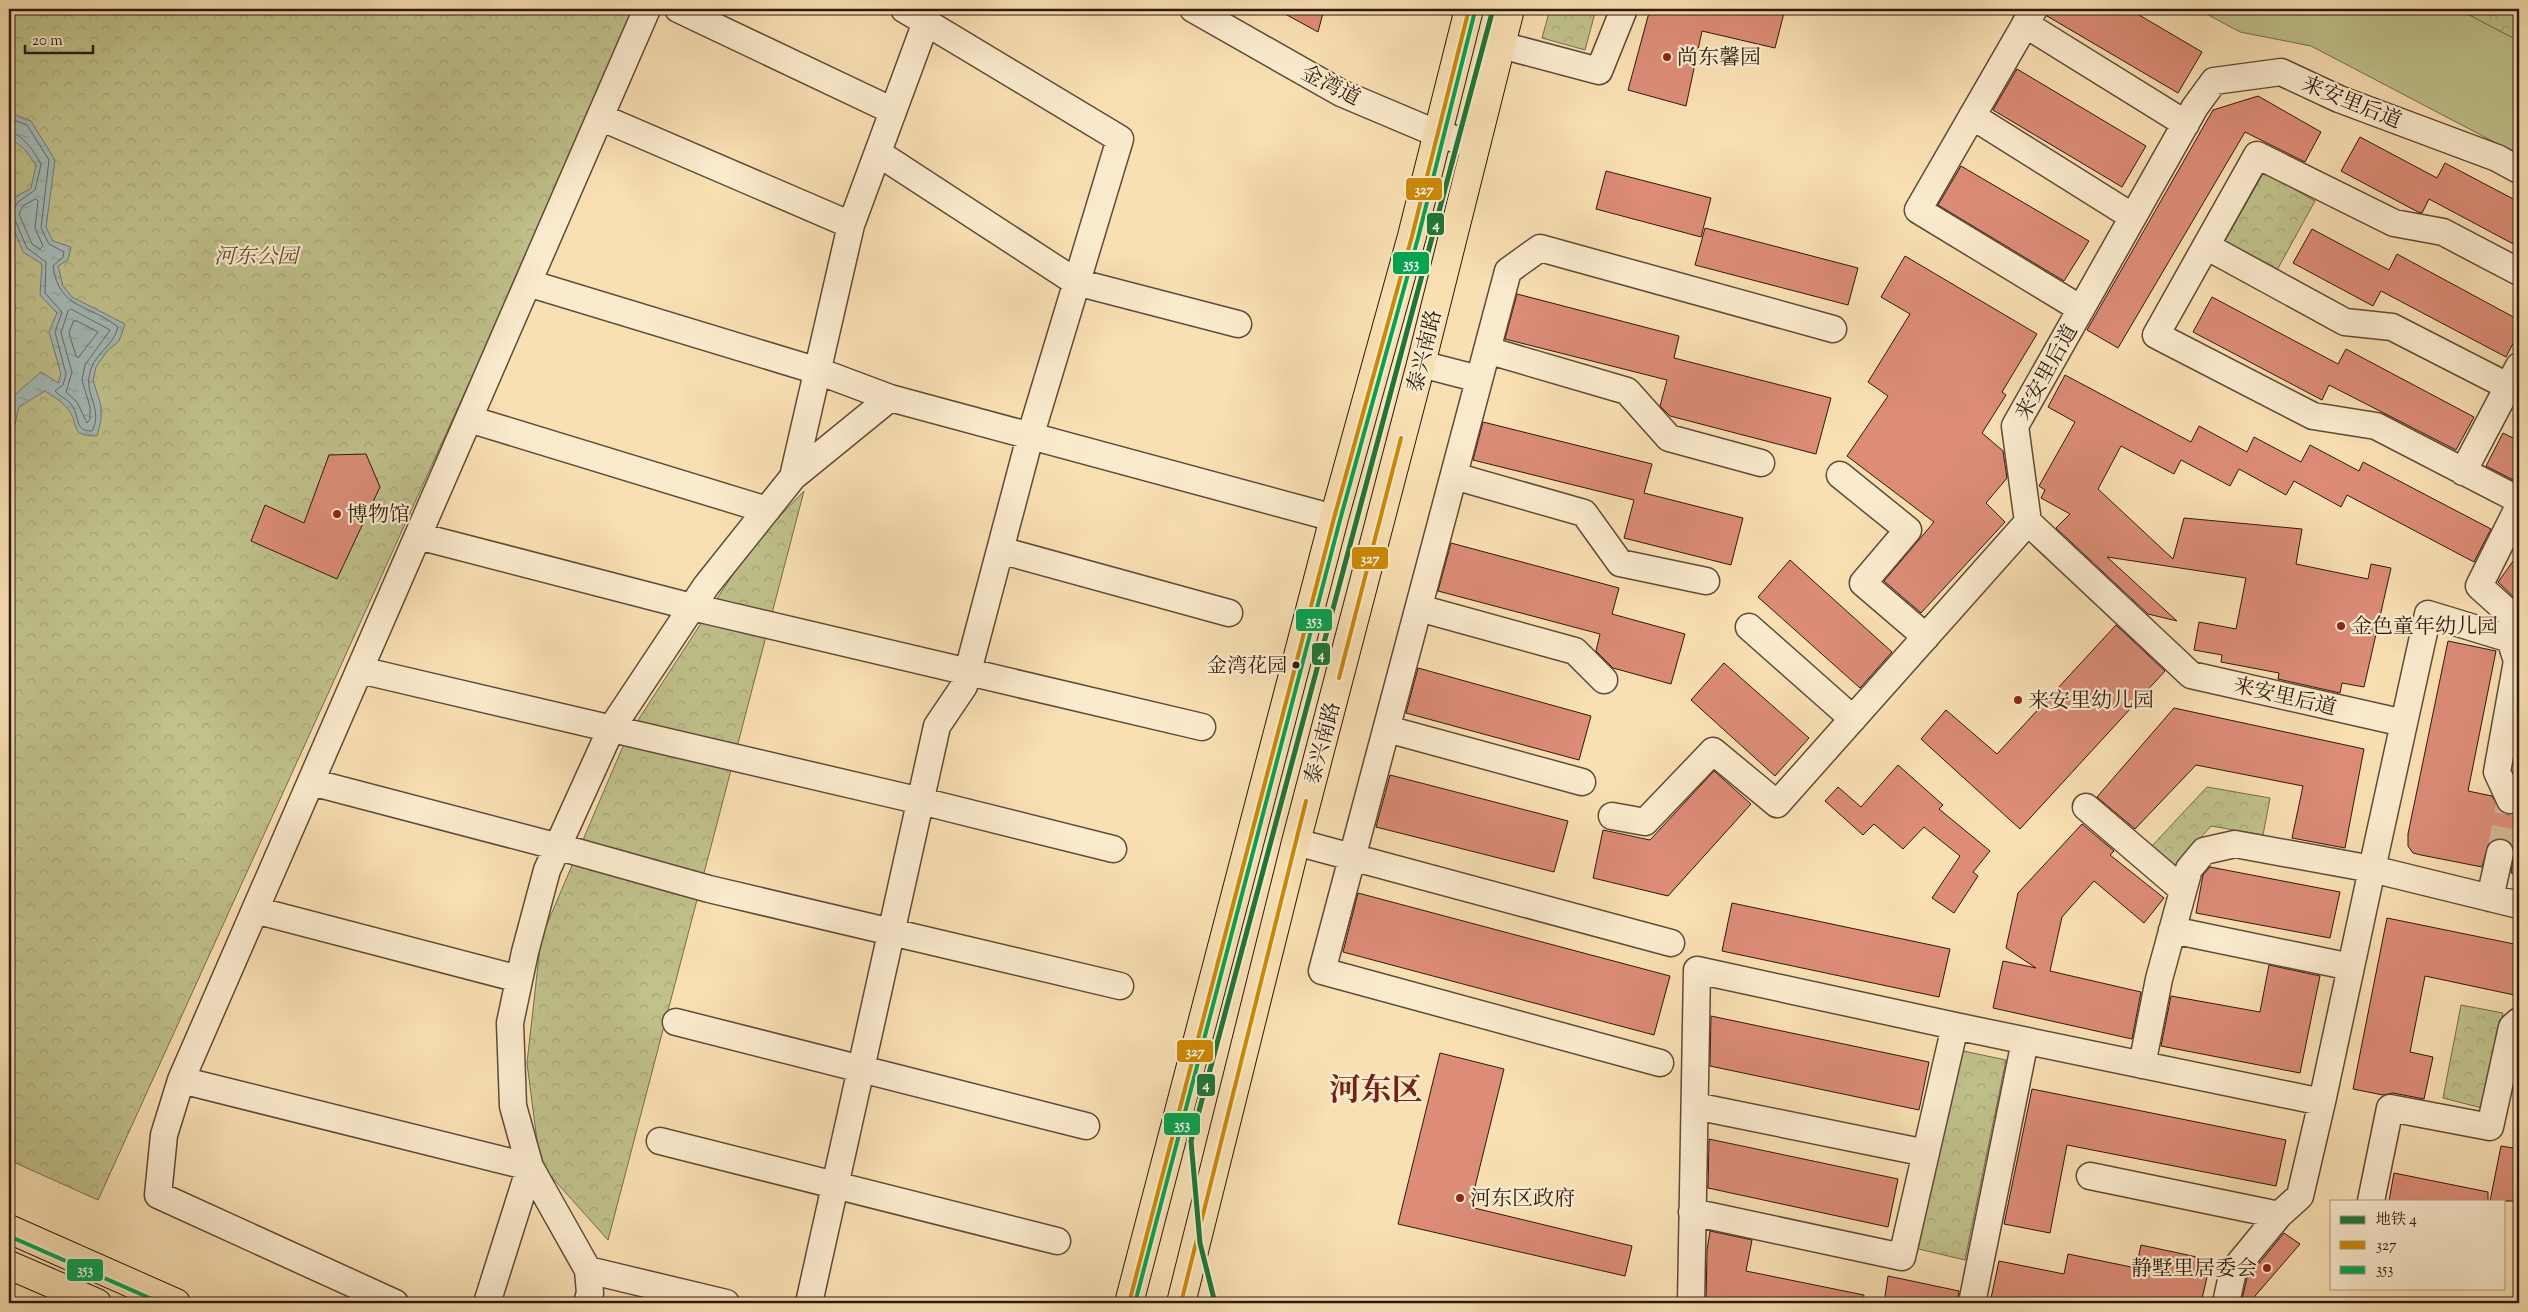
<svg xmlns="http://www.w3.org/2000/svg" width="2528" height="1312" viewBox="0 0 2528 1312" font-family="'Sorts Mill Goudy','Noto Serif SC',serif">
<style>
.grass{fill:#c0c18b;stroke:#776c4c}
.forest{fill:url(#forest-crowns);stroke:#776c4c}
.water{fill:url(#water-ripples);stroke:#747974}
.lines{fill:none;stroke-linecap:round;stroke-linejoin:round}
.shore{stroke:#686963;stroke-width:1}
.building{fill:#dc8c77;stroke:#2e180e}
.minor-tunnel{stroke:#d0b892;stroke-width:26;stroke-dasharray:26 13;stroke-linecap:butt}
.minor-casing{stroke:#614a37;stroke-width:29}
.major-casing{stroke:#2e180e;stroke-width:30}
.minor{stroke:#fbebce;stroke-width:26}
.major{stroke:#f9e0b3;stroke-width:28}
.bus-1-casing{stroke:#fbebce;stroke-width:8}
.bus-2-casing{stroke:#fbebce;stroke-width:8}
.bus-1{stroke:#cf8a03;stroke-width:4}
.bus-2{stroke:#00a651;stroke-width:4}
.metro-1-casing{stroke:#fbebce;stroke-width:9}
.metro-1{stroke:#1c7736;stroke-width:5}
.poi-dot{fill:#8f2418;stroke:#fbebce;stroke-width:2}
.bus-dot{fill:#2e180e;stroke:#fbebce;stroke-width:2}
.labels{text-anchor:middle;stroke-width:4.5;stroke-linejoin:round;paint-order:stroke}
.bus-label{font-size:20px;fill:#2e180e;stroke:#fbebce;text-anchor:end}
.poi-label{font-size:21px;fill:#2e180e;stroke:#fbebce;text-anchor:start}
.street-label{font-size:21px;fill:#2e180e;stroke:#fbebce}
.park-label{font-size:21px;font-style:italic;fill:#5a4b34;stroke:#fbebce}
.town-label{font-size:31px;font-weight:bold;fill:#7a1f14;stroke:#fbebce}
.line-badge{stroke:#fbebce;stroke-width:2}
.badge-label{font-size:14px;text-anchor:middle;font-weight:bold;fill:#fff}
</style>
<defs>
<pattern id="forest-crowns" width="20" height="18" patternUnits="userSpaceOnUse" patternTransform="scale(1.25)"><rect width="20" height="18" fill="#c0c18b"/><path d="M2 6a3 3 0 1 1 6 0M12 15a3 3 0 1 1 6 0" fill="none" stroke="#a5a577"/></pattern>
<pattern id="water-ripples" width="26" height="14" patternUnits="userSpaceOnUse" patternTransform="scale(1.25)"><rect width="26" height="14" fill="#a3bab8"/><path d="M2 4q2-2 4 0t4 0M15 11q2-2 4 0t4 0" fill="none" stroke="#8d9f9d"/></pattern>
</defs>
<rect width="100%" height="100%" fill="#f9e0b3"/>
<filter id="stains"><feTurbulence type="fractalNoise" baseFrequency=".004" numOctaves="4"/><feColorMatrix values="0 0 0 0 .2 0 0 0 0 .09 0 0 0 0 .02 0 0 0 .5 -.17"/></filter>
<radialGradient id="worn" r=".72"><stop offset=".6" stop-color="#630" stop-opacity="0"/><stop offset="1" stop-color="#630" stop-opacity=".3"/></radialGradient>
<path class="grass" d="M2197 9H2458L2519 41V155L2311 46 2240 32Z"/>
<path class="forest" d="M9 9H639L98 1200 9 1160Z
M1550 9H1596L1585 50 1542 38Z
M2458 9H2519V41Z
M2264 172 2315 201 2276 272 2225 241Z
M804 491 608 1240 540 1164 527 1063 541 938 627 737 752 545Z
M2207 787 2270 798 2263 835 2211 826 2172 870 2150 848Z
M2461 1005 2503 1013 2482 1108 2443 1098Z
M1954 1049 2006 1060 1965 1260 1910 1247Z"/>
<path class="water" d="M9 112 31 121 55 160 46 227 53 241 71 247 68 260 58 266 63 286 72 297 125 324 119 341 107 351 96 367 93 380 101 406V420L97 436C67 436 81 424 67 408 62 401 52 396 45 391L19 407 11 440 9 439V403L19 391 41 372 58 383 61 374 49 332 57 313 40 295 42 264 23 252 9 217V210L14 198 31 188 36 165 26 151 9 136Z"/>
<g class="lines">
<path class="shore" d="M9 118 27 125 49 160 41 228 49 244 64 252 63 257 53 266C59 310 90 304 118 327 114 347 92 353 89 377 86 396 103 411 92 431 74 432 80 415 71 404 67 399 59 396 55 391L63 385 66 374 55 332 62 312 45 293 46 262 27 248 15 220 9 217
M9 131C21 133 37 154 41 165L35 190 18 202 14 209 9 210
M36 199 38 201 35 228 43 246 40 249 32 244 19 214 23 206Z
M71 309 110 330 85 365 82 380 90 407V419L87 423 77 402 66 392 72 372 61 333 68 311Z
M74 321H77L98 332 78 358 76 356 69 333Z"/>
</g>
<path class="building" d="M1276 9H1324L1318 32Z
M1650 9H1785L1775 48 1702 31 1686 106 1628 90Z
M2049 9H2129L2202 52 2178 93 2047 16Z
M2017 69 2146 146 2122 187 1993 110Z
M2258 96 2321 132 2305 162 2245 132 2118 348 2087 330 2213 110Z
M2360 137 2437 178 2445 163 2519 202V247L2429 199 2422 213 2418 212 2341 171Z
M1961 166 2089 241 2064 281 1938 205Z
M1606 171 1711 198 1701 237 1596 209Z
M1705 228 1858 268 1848 305 1695 265Z
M2312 229 2389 270 2397 254 2519 320V332L2506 357 2381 291 2373 306 2293 263Z
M1905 256 2037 334 2002 392 2006 395 1982 433 2003 451 2007 478 1986 503 2005 522 1921 613 1884 581 1934 522 1847 456 1888 396 1868 382 1910 314 1881 297Z
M1517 294 1679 336 1674 358 1831 398 1816 454 1670 416 1660 406 1667 380 1505 339Z
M2212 297 2338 364 2346 349 2474 417 2456 450 2329 385 2322 400 2193 332Z
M2065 375 2191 442 2199 426 2247 452 2254 437 2301 462 2310 445 2359 471 2363 462 2491 529 2474 562 2347 495 2341 507 2294 481 2286 495 2239 469 2230 486 2181 460 2174 474 2121 446 2098 489 2173 559 2184 518 2302 529 2296 564 2368 579 2371 564 2391 568 2364 687 2342 683 2340 693 2278 679 2279 673 2221 662 2222 655 2194 650 2199 622 2236 629 2246 578 2107 557 2177 621 2148 614 2056 528 2070 514 2041 498 2045 490 2039 486 2075 422 2048 407Z
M1483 422 1652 464 1644 493 1743 518 1731 565 1624 538 1634 500 1473 460Z
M2503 433 2519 441V483L2486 466Z
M366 454 380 487 337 579 251 541 265 505 304 523 329 455Z
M1451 543 1619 588 1612 614 1685 634 1671 684 1613 668 1596 651 1600 634 1438 591Z
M2519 553V602L2498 582Z
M1790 560 1892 652 1860 688 1758 597Z
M2116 625 2165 671 2020 829 1921 739 1946 710 1997 754Z
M2448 641 2496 651 2468 791 2492 796 2502 812 2509 815 2519 811V874L2511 873 2514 849 2510 842 2504 839H2495L2489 843 2482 867 2421 855 2413 853 2408 846V834Z
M1724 663 1809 738 1775 776 1691 700Z
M1418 668 1591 716 1579 760 1406 713Z
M2174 708 2364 749 2345 848 2292 838 2303 786 2196 765 2135 829 2097 797Z
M1898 765 1943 805 1939 809 1990 851 1973 872 1978 876 1954 913 1932 898 1960 856 1924 827 1903 849 1874 824 1863 835 1825 801 1838 787 1861 807Z
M1714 771 1751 804 1668 896 1593 878 1603 830 1650 840Z
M1390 775 1568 821 1554 872 1376 827Z
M2082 824 2114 851 2110 855 2164 898 2144 923 2094 881 2062 917 2050 971 2141 992 2132 1039 1993 1008 2003 961 2036 968 2006 948 2018 893Z
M2210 867 2340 892 2330 938 2196 913 2203 875Z
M1358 893 1670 976 1654 1035 1343 952Z
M1732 903 1950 949 1939 997 1722 951Z
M2387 918 2519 945V996L2425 976 2410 1052 2433 1057 2424 1099 2393 1093 2383 1095 2353 1089Z
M2269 965 2320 976 2300 1073 2161 1046 2171 996 2260 1012Z
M1711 1016 1929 1062 1919 1110 1710 1066Z
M1440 1053 1504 1069 1470 1207 1632 1246 1625 1276 1398 1224Z
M2032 1089 2286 1140 2276 1186 2067 1145 2050 1233 2004 1224Z
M1709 1139 1898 1179 1888 1227 1708 1188Z
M2501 1146 2519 1149V1201H2490Z
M2394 1173 2488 1192V1201H2389Z
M1710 1231 1752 1240 1746 1271 1864 1295 1863 1303H1706L1707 1250Z
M2284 1233 2300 1244 2249 1303H2241L2247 1278Z
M2141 1245 2211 1260 2201 1303H1990L1999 1261 2064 1274 2068 1254 2136 1268Z
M1888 1276 1959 1291 1957 1303H1884Z"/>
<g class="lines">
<path class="minor-tunnel" d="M2500 853 2510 800"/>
<g class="minor-casing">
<path id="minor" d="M678 9 893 111
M1193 9 1341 93 1438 134 1476 145
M2034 9 1918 210 2081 309
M2025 24 2186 124
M1501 45 1599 71 1624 9
M1972 116 2133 217
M600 117 851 225
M878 153 1076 282 1238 324
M2206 246 2345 322 2392 327 2519 392
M2519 272 2443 232 2394 223 2257 155 2156 335 2313 416 2376 426 2519 500
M528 283 818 371 890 398
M1487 350 1627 391 1669 438 1761 463
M1421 364 1479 379
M469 419 767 510
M2463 472 2519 366
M1840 475 1908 530 1863 583 1926 637
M1454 476 1584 513 1620 563 1706 581
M793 477 851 225 926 22
M2519 506 2479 586 2519 622
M418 536 692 607 1202 727
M1000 550 1229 613
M1419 608 1575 651 1604 680
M1749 627 1853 719
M360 670 921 801 1113 849
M2404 723 2428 614 2510 639 2517 661 2497 772 2510 800
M1387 729 1582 782
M311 782 559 847 709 889 1120 986
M2086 807 2183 890
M1612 816 1645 822 1713 751 1777 804 2028 522
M1296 842 1671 943
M2490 898 2500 853
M255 910 519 979
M2172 930 2351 967
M676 1022 1086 1126
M1660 1063 1322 971 1508 271 1540 248 1833 329
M2142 1065 2159 979 2189 869 2204 851 2235 844 2372 869 2404 723 2191 675 2028 522 2015 426 2195 107 2214 81 2281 72 2339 99 2497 158 2519 170
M181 1080 164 1135 158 1195 395 1303
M1695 1106 1926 1153
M660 1141 1057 1241
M2090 1176 2279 1215
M2371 1201 2390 1108 2490 1127 2512 1027 2519 1021
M1692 1212 1902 1257 1955 1026
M588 1270 726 1303
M487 1303 530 1167 181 1080 647 9
M587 1303 590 1293 588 1270 530 1167 513 1106 510 1023 525 952 547 870 611 729 706 586 793 477 890 398 1334 518
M809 1303 937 726 964 686 1030 437 1120 139 904 9
M1691 1303 1697 970 1955 1026 2322 1102 2372 869 2519 905
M1972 1303 2025 1041
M2226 1303 2233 1271 2279 1215 2300 1196 2322 1102"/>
</g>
<g class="major-casing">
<path id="major" d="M9 1229 176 1303
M9 1265 97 1303
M1129 1303 1334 518 1412 236 1469 9
M1181 1303 1296 842 1421 364 1510 9"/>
</g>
<use href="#minor" class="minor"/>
<use href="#major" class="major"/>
<g class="bus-1-casing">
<path id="bus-1" d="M1339 678 1401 438
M1129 1303 1334 518 1412 236 1469 9
M1181 1303 1306 801"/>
</g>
<g class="bus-2-casing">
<path id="bus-2" d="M9 1236 161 1303
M1135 1303 1340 520 1418 238 1475 11"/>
</g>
<use href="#bus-1" class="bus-1"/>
<use href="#bus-2" class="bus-2"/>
<g class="metro-1-casing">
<path id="metro-1" d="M1215 1303 1200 1243 1191 1141 1493 9"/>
</g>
<use href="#metro-1" class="metro-1"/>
</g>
<g class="poi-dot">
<circle cx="1667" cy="57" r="5"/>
<circle cx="337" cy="514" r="5"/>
<circle cx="2341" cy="626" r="5"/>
<circle cx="2018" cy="700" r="5"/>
<circle cx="1460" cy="1198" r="5"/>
<circle cx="2267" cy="1268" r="5"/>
</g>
<circle class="bus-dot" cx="1296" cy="665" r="4.5"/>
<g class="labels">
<g class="bus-label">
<text x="1287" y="672">金湾花园</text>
</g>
<g class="poi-label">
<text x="1677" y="64">尚东馨园</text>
<text x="347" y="521">博物馆</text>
<text x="2351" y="633">金色童年幼儿园</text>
<text x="2028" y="707">来安里幼儿园</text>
<text x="1470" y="1205">河东区政府</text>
<text x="2257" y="1275" text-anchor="end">静墅里居委会</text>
</g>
<g class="street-label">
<text transform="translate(1331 85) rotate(27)" y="7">金湾道</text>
<text transform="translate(2352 102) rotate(22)" y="7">来安里后道</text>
<text transform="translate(1424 351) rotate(-76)" y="7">泰兴南路</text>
<text transform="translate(2046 372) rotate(-61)" y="7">来安里后道</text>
<text transform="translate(2285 696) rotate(13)" y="7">来安里后道</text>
<text transform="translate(1322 743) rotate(-75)" y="7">泰兴南路</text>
</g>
<g class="park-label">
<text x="256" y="263">河东公园</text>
</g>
<g class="town-label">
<text x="1376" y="1100">河东区</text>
</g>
</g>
<g class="line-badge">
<rect x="1405" y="177" width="38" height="24" rx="5" fill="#cf8a03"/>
<rect x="1426" y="212" width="19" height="24" rx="5" fill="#1c7736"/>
<rect x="1392" y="251" width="38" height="24" rx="5" fill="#00a651"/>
<rect x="1351" y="546" width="38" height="24" rx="5" fill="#cf8a03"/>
<rect x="1295" y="608" width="38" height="24" rx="5" fill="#00a651"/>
<rect x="1311" y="642" width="20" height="24" rx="5" fill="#1c7736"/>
<rect x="1176" y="1039" width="38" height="24" rx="5" fill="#cf8a03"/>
<rect x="1196" y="1073" width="20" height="24" rx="5" fill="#1c7736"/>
<rect x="1163" y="1112" width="38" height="24" rx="5" fill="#00a651"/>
<rect x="66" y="1258" width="38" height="24" rx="5" fill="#00a651"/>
</g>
<g class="badge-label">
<text x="1424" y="194">327</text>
<text x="1436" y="229">4</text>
<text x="1411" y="268">353</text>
<text x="1370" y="563">327</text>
<text x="1314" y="625">353</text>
<text x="1321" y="659">4</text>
<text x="1195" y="1056">327</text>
<text x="1206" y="1089">4</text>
<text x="1182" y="1129">353</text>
<text x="85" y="1274">353</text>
</g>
<rect width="2528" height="1312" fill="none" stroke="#f9e0b3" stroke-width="30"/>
<rect x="10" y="10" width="2508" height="1292" fill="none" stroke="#2e180e" stroke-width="2.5"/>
<rect x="15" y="15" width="2498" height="1282" fill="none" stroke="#2e180e"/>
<rect x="2330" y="1200" width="175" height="90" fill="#fbebce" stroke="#a99781"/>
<rect x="2340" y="1216" width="25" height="8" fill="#1c7736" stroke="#a99781"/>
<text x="2376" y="1224" font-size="15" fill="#2e180e">地铁 4</text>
<rect x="2340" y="1241" width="25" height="8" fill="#cf8a03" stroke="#a99781"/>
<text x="2376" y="1250" font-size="15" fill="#2e180e">327</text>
<rect x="2340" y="1266" width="25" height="8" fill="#00a651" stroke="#a99781"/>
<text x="2376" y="1274" font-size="15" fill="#2e180e">353</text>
<path d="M25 45v8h68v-8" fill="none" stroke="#2e180e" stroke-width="2.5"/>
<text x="32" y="45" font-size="15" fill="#2e180e" stroke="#fbebce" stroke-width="4" paint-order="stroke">20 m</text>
<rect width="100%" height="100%" filter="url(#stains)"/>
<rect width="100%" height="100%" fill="url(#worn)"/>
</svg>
